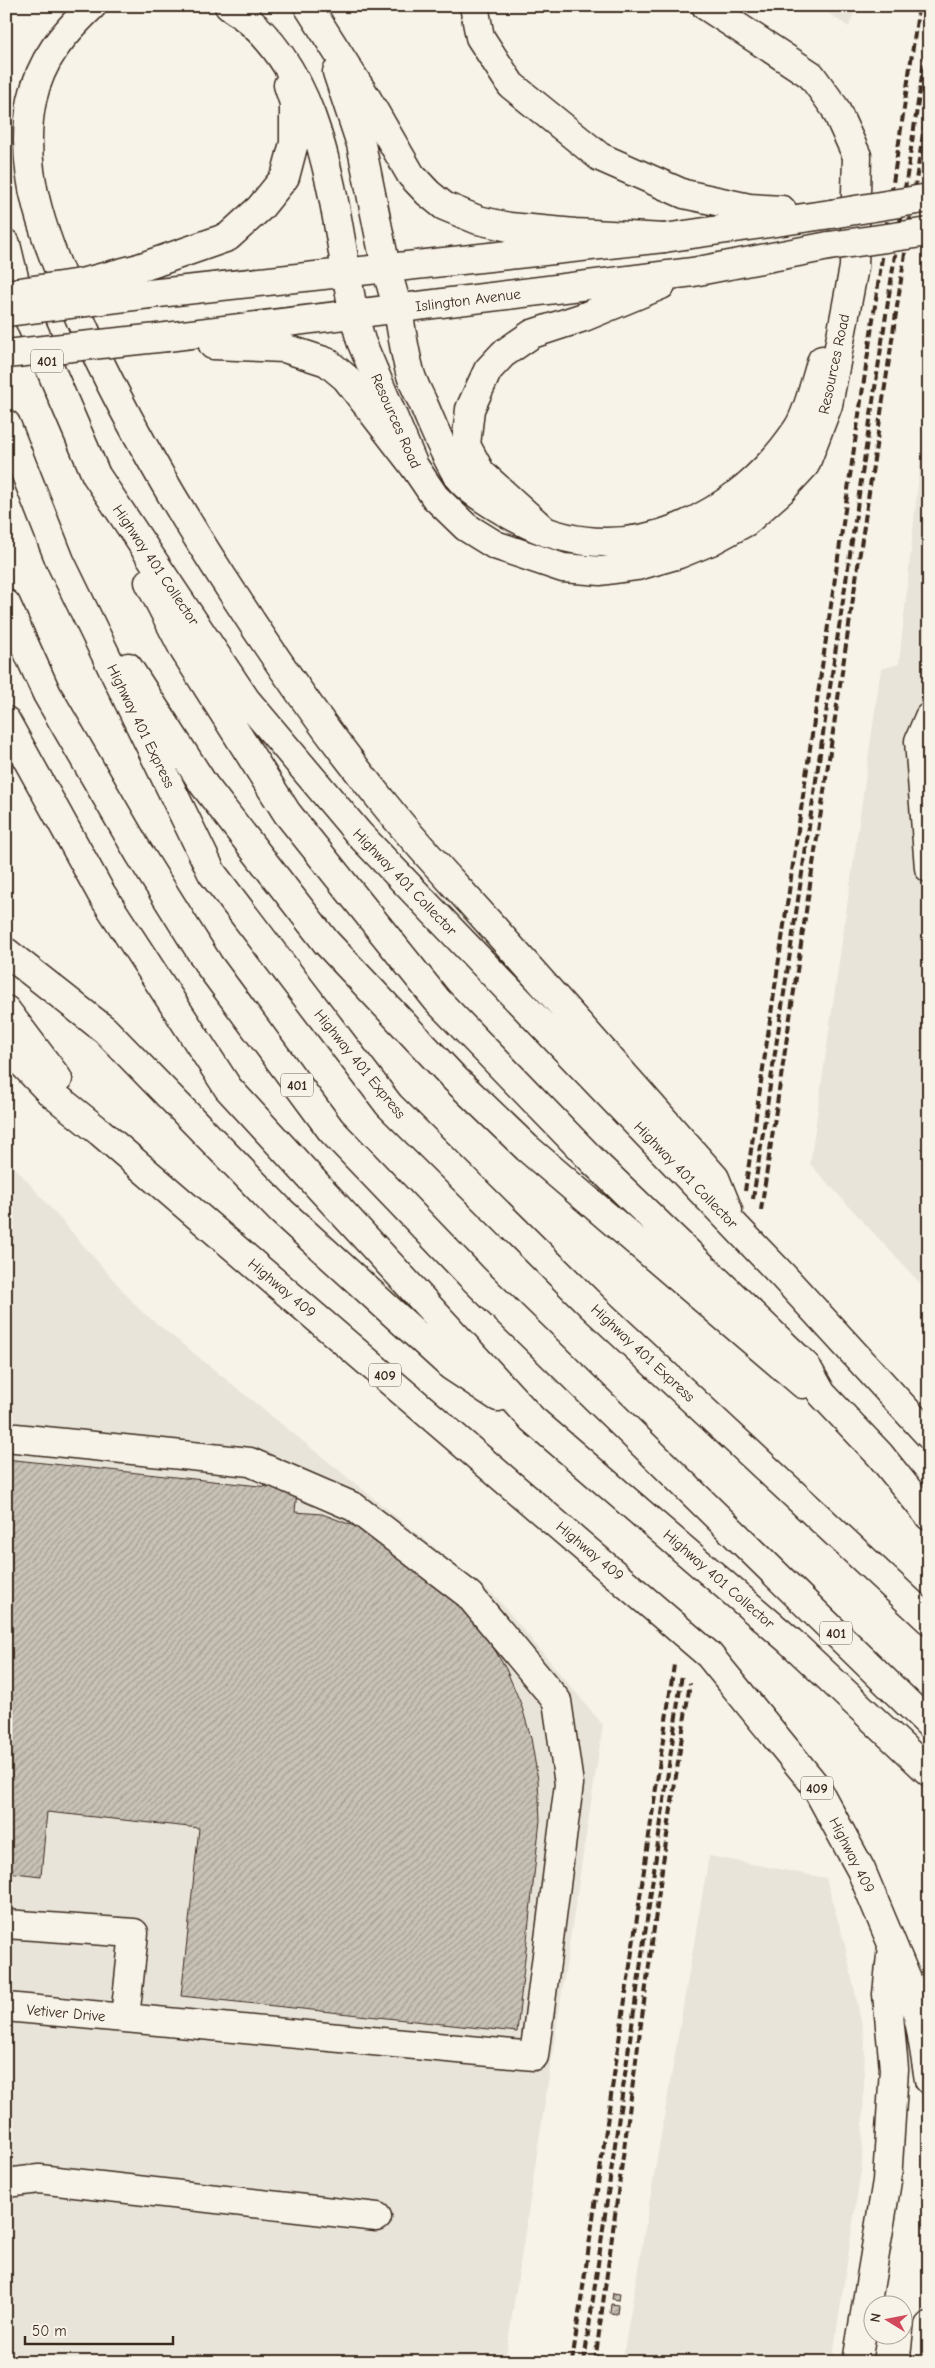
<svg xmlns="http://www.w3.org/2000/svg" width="935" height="2368" viewBox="0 0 935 2368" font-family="'Comic Neue',sans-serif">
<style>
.built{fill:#e9e4d9}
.building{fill:url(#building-hatch);stroke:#3b2a1e}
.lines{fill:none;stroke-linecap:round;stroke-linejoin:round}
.minor-casing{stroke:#3b2a1e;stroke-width:31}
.major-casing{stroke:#3b2a1e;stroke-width:31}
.highway-casing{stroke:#3b2a1e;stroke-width:31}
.minor{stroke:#f7f3e8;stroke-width:28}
.major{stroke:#f7f3e8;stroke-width:28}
.highway{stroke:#f7f3e8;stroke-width:28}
.rail{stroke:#3b2a1e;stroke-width:4;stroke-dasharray:8 4;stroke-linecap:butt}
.major-bridge-casing{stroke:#3b2a1e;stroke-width:31;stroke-linecap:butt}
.highway-bridge-casing{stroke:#3b2a1e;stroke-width:31;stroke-linecap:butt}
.major-bridge{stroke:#f7f3e8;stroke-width:28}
.highway-bridge{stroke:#f7f3e8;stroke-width:28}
.labels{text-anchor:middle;stroke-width:5;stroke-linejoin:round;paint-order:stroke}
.shield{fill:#f7f3e8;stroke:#73665b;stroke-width:1}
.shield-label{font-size:14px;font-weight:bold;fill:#3b2a1e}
.street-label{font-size:15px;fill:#3b2a1e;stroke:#f7f3e8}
</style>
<defs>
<pattern id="building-hatch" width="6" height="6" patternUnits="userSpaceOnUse" patternTransform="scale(1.25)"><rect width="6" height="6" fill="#c8c1b6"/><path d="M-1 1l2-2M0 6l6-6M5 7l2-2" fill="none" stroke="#a49d93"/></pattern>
</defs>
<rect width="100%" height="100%" fill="#f7f3e8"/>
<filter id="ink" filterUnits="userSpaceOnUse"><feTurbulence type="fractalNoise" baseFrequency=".02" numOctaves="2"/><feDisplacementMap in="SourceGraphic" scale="10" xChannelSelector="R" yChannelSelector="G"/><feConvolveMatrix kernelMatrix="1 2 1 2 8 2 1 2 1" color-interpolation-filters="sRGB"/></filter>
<g filter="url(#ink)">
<path class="built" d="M817 6H856L849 27Z
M929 378V1293L810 1164 881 669 899 664Z
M6 1157 140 1310 496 1597 603 1725 505 2362H6Z
M709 1856 826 1878 845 1945 865 2040 862 2164 832 2362H622Z"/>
<path class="building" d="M6 1459 297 1490 295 1512 322 1514 365 1530 421 1565 467 1612 492 1645 506 1669 521 1704 531 1738 538 1780 540 1820 517 2032 181 1996 199 1828 47 1812 41 1876 6 1872Z
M613 2293 620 2294 619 2300 612 2299Z
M611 2304 618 2305 617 2314 610 2313Z"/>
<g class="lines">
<g class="minor-casing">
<path id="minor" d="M398 309C401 328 404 349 409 368 411 380 418 392 423 403 434 428 444 455 459 478 470 493 511 516 528 524 630 573 740 516 798 428 808 413 816 378 822 360
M354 315 361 341 414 466 435 497 466 527 495 545 563 568 601 571 637 566 679 554 711 541 746 522 781 491 805 465 828 405 854 267 857 156 835 108 811 75 706 6
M929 717 919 741 929 868
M6 1437 250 1462 354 1507 469 1595 557 1701 569 1784 534 2056 6 2007
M6 1924 134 1933 125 2018
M6 2183 39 2179 377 2217"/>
</g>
<g class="major-casing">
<path id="major" d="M474 6 480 37 511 85 600 157 684 194 749 208 782 210
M149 294 664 238 831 214
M167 337 693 272 829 246
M213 345 284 348 327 362 346 378 414 466
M546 532 481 473 466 445 470 409 488 370 503 354 532 334 584 317 661 285"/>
</g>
<g class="highway-casing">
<path id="highway" d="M92 6C63 34 41 59 32 100 16 177 50 250 80 319 123 417 177 508 236 598 283 671 334 743 390 811 424 853 462 892 498 933 571 1015 643 1096 715 1178L728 1210
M229 6C328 68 333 212 354 315
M308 6 366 97 411 175 428 193 444 206 478 220 509 227 575 233 664 238
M337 72 361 144 386 268 398 309
M6 244 18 294 96 475 246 700 359 834 783 1276 929 1435
M139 268 228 237 260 208 285 177 294 143V103L288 85
M6 424 60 561 212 873 389 1105 593 1307 929 1620
M149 582 184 650 287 813 437 1000 594 1162 806 1366 822 1394 880 1455 929 1516
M6 604 47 694 139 853 209 965 331 1130 473 1278 929 1724
M128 667 204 785 326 942 455 1079 527 1148 803 1384
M6 721 101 893 228 1088 532 1419 790 1641 929 1772
M6 952 105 1030 281 1211 451 1366 498 1397
M6 1010 58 1079
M6 1046 50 1092 100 1132 709 1655 815 1785 861 1870 913 1994 921 2030 929 2080
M857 2362 887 2181 894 2069 887 1994 892 1946
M925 2362 929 2326"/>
</g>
<use href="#minor" class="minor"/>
<use href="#major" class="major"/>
<use href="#highway" class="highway"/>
<path class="rail" d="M745 1191 919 6
M753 1199 929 29
M761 1210 929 94
M572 2362 674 1665
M584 2362 682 1674
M595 2362 663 1862 690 1683"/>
<g class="major-bridge-casing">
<path id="major-bridge" d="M831 214 929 198
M829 246 929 232
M6 312 149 294
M6 354 167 337"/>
</g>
<g class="highway-bridge-casing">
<path id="highway-bridge" d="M6 294 81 283 139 268"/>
</g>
<use href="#major-bridge" class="major-bridge"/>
<use href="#highway-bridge" class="highway-bridge"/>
</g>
</g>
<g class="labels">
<g class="shield">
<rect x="31" y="349.5" width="32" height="23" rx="4"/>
<rect x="281" y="1073.5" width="32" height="23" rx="4"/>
<rect x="369" y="1363.5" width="32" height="23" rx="4"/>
<rect x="820" y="1621.5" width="32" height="23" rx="4"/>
<rect x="801" y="1776.5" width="32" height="23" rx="4"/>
</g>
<g class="shield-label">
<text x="47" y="366">401</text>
<text x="297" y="1090">401</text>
<text x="385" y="1380">409</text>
<text x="836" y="1638">401</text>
<text x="817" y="1793">409</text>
</g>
<g class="street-label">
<text transform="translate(468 300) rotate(-7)" y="5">Islington Avenue</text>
<text transform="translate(834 364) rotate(-78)" y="5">Resources Road</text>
<text transform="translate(396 421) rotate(66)" y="5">Resources Road</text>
<text transform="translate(156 565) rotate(56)" y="5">Highway 401 Collector</text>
<text transform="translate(141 726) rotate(64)" y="5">Highway 401 Express</text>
<text transform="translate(405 882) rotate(46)" y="5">Highway 401 Collector</text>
<text transform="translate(360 1064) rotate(51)" y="5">Highway 401 Express</text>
<text transform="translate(686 1175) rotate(46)" y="5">Highway 401 Collector</text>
<text transform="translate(282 1288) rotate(40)" y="5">Highway 409</text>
<text transform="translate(643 1353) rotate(43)" y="5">Highway 401 Express</text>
<text transform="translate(590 1551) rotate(40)" y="5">Highway 409</text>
<text transform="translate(719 1579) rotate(41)" y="5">Highway 401 Collector</text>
<text transform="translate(852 1855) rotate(63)" y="5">Highway 409</text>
<text transform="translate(66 2013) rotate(5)" y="5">Vetiver Drive</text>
</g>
</g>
<rect width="935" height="2368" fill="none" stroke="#f7f3e8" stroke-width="25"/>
<rect x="12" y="12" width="910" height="2343" fill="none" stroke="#3b2a1e" stroke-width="2" filter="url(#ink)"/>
<g transform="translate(888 2320) rotate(280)"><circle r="24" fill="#f7f3e8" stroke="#aca397"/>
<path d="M0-4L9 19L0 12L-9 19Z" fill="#d1495b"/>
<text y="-8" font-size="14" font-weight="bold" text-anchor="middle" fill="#3b2a1e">N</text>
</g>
<path d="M25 2336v8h148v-8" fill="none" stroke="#3b2a1e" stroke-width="2.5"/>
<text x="32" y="2336" font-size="15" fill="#3b2a1e" stroke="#f7f3e8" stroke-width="4" paint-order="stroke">50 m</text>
</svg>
